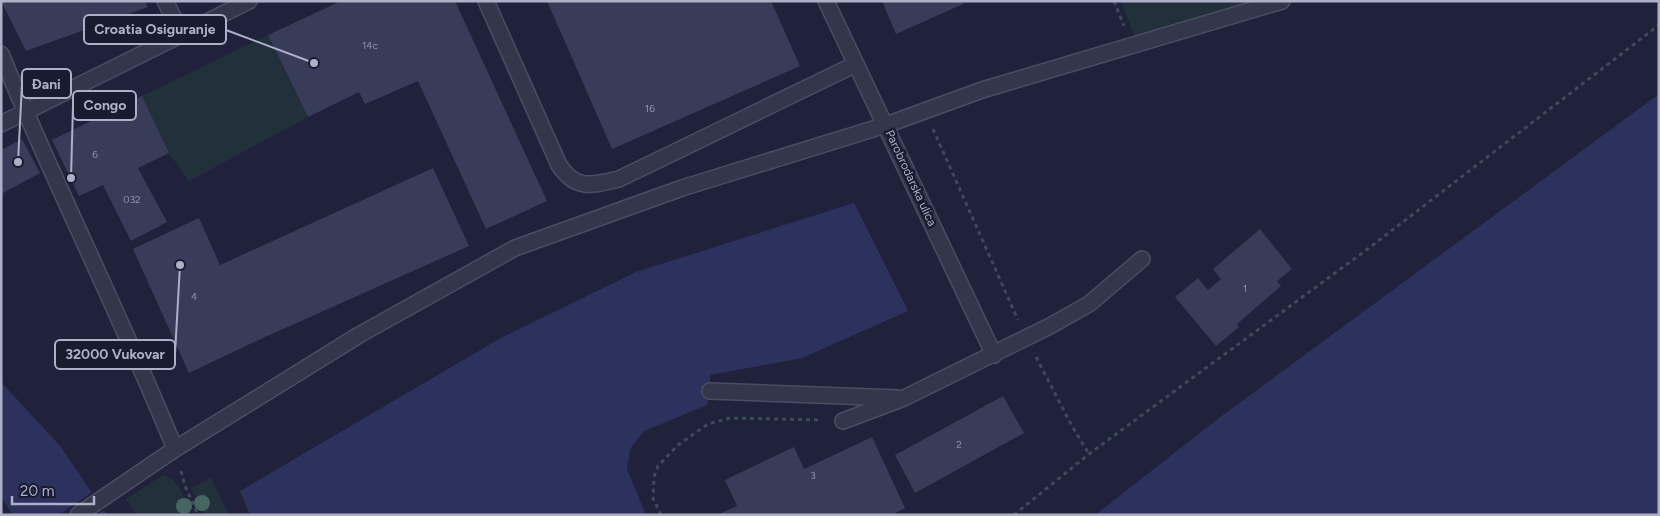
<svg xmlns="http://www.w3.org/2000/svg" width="1660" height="516" viewBox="0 0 1660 516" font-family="Figtree,sans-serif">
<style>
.green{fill:#22303c}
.water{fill:#2d315d}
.pier{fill:#20223b}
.building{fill:#393c59}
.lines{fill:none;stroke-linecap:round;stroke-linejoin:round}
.lane-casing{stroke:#4b4d63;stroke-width:18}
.street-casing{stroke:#4b4d63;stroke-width:18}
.path{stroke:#3c4c56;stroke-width:3;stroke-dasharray:4 4;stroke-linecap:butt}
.lane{stroke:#34364b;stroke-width:15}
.street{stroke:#34364b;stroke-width:15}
.tree{fill:#456462}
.labels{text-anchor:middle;stroke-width:5;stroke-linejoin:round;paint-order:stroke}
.number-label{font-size:10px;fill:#9193ac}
.street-label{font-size:12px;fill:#aeb0c7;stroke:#191b30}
.leader{fill:none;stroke:#aeb0c7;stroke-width:2}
.callout-dot{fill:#aeb0c7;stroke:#191b30;stroke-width:2}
.callout{fill:#191b30;stroke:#aeb0c7;stroke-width:2}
.callout-label{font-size:14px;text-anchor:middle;font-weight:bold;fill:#aeb0c7}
</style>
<rect width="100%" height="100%" fill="#20223b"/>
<path class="green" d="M1121 1H1282L1138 45Z
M268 35 308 117 189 181 169 153 142 96Z
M163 475C179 477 185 502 191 515H136L126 499Z
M211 478 229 515H204L191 488Z"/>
<path class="water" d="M1659 94V515H1095L1219 418Z
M854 203 908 311 802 358 710 375V391L707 405 644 431 630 449 627 469 646 515H250L240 491 499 339 636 272Z
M1 382 61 447 107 515H13L1 497Z"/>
<path class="pier" d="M94 491 106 509 97 515H58Z"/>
<path class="building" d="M1 1H145L148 7 26 51Z
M341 1H455L547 201 486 229 418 81 365 104 359 92 308 117 268 35Z
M547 1H771L800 66 612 149Z
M882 1H962L963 4 896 34Z
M142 96 169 153 138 168 167 222 131 241 103 185 79 196 52 140Z
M22 139 40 173 1 194V150Z
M433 168 469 246 254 342 189 373 133 249 199 218 220 265Z
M1260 229 1292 269 1277 281 1281 286 1237 324 1239 327 1216 346 1175 297 1198 278 1208 290 1221 279 1213 269Z
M1003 396 1024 433 915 493 895 455Z
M872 437 905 508 892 515H717L737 506 725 480 794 447 804 469Z"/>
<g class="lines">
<g class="lane-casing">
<path id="lane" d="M559 165C576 191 593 185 619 179L856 64
M710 391 898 398
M843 421 904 398 1050 326 1089 304 1142 259"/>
</g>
<g class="street-casing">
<path id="street" d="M165 1 182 34
M486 1 559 165
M826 1 994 355
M1 54C56 187 121 316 175 449
M1 124 249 1
M78 515 175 449 359 335 515 248 682 188 886 125 982 90 1282 1"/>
</g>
<path class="path" d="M1114 1 1124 26
M933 129 1018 320
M1036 357 1072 426 1089 454
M181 471 185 486 198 515
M661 515 653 498 654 477 658 466 678 445 708 424 730 418 822 420
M1014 515 1089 454 1369 248 1659 25"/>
<use href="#lane" class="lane"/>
<use href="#street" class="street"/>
</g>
<g class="tree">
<circle cx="202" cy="503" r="8"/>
<circle cx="184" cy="506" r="8"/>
</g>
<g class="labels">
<g class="number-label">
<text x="370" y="49">14c</text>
<text x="650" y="112">16</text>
<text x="95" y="158">6</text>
<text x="132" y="203">032</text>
<text x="1245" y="292">1</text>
<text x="194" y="300">4</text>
<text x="959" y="448">2</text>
<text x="813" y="479">3</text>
</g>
<g class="street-label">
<text transform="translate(911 178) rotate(65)" y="4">Parobrodarska ulica</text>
</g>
</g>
<path class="leader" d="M314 63L226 30M18 162L22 84M71 178L73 105M180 265L175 354"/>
<g class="callout-dot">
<circle cx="314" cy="63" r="5"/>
<circle cx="18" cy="162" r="5"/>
<circle cx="71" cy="178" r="5"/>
<circle cx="180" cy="265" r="5"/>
</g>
<g class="callout">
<rect x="84" y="15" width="142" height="29" rx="5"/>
<rect x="22" y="69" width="49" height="29" rx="5"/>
<rect x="73" y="91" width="63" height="29" rx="5"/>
<rect x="55" y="340" width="120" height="29" rx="5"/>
</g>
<g class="callout-label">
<text x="155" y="34">Croatia Osiguranje</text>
<text x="46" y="89">Đani</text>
<text x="105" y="110">Congo</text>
<text x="115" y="359">32000 Vukovar</text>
</g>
<rect width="1660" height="516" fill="none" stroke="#aeb0c7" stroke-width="5"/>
<path d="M12 496v8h82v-8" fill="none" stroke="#aeb0c7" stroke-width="2.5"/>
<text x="20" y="496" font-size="15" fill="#aeb0c7" stroke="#191b30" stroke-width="4" paint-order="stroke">20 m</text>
</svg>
